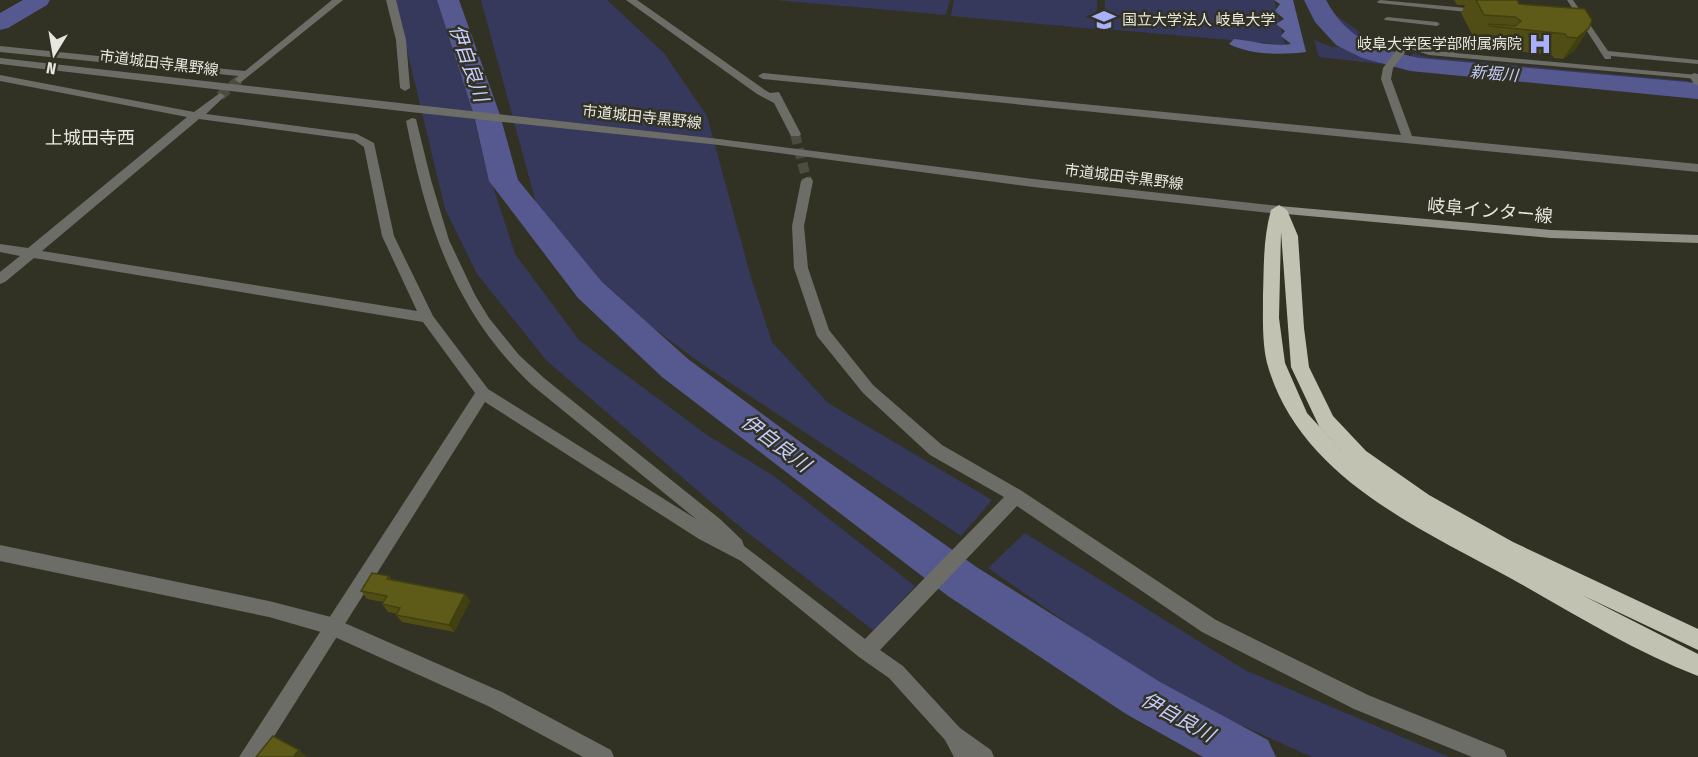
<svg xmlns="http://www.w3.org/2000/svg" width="1698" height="757" viewBox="0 0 1698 757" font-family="'Fira Sans Condensed','Noto Sans JP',sans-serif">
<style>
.green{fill:#36395b}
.forest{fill:#5e629a}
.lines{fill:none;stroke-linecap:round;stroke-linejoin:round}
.river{fill:#555990;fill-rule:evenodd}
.minor-tunnel{stroke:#4c4c40;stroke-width:10;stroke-dasharray:10 5;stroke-linecap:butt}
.service{fill:#6d6d67;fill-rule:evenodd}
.minor{fill:#6d6d67;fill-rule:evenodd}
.tertiary{fill:#6d6d67;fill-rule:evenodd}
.secondary{fill:#909086;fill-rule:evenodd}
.motorway{fill:#c2c2b3;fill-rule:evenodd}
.wall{fill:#504e14}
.shaded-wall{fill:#414010}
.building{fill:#5d5b17;stroke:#414010;stroke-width:1.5}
.labels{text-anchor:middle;stroke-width:5;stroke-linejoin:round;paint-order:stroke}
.far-poi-label{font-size:15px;fill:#e7e7df;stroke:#313124;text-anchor:start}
.far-street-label{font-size:15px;fill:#e7e7df;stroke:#313124}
.far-water-label{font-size:16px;font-style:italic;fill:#c5cbfd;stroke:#313124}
.far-quarter-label{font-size:18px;fill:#e7e7df;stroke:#313124}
.street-label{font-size:18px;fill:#e7e7df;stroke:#313124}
.water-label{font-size:20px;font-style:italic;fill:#c5cbfd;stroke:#313124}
</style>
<rect width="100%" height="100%" fill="#313124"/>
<path class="green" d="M395 0H442L450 31 461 61 484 159 515 254 579 340 707 435 774 476 915 586 874 631 734 522 547 361 477 274 445 209Z
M481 0H607L664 53 707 116 752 281 772 342 828 403 992 500 961 536 699 362 617 301 539 214Z
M775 0H950L946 15Z
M954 0H1097L1096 29 951 16Z
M1105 0H1274L1285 45 1105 29Z
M1329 10 1369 39 1393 48 1380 64 1319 57 1314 40 1332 47H1342V32L1320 11Z
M1414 53 1426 57 1688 81 1693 88 1419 64 1407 60Z
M1423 68 1697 93 1698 99 1402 69Z
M1025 533 1245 670 1449 757H1312L1165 691 988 568Z"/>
<path class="forest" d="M1274 0H1293L1306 52C1282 55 1250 55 1229 44L1234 39C1254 41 1271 47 1291 44L1281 36 1285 31 1276 24 1284 19 1275 11 1280 4Z"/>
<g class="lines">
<path class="river" d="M23 0H50L47 5 8 28 0 30V13Z
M437 0H459L500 115 518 180 602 282 688 359 803 444 978 568 1160 682 1268 740 1276 757H1203L1126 714 948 596 662 377 578 298 489 181 474 115Z
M1304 0H1326C1348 41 1377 48 1419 58L1698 83V99L1410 71 1362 58 1336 45 1315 22Z"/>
<path class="minor-tunnel" d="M220 96 239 80
M795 134 807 181"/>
<path class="service" d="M1380 0 1477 9 1480 11 1477 13 1378 3 1377 2Z
M1567 0H1573L1608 51 1698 60V64L1611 56V59H1605Z
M1387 17 1437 22 1440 24 1437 26 1385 20 1384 19Z
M1445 36 1492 40 1496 42 1492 44 1450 41 1455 53 1698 75V79L1429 55 1401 46 1405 44 1430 51 1447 52 1441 38Z"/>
<path class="minor" d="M332 0H343L240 83 235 80 238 76 0 52V46L245 71Z
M386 0H396L406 40 410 88 405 91 400 88 396 40Z
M626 0H637L765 90 770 93 779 92 801 134 799 136H791L774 103 757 94Z
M1405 43 1410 46 1393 68 1391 79 1412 136 1698 164V172L763 79 758 76 763 73 1401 135 1381 79 1383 68 1401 44Z
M1694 73 1698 74V85L1694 84 1689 76Z
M0 75 194 112 220 93 225 96 206 114 357 134 374 143 394 236 433 316 488 389 696 519 533 386C454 312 427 225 406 121L412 118 416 119 431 180 449 240 475 295 489 318 519 355 544 378 720 519 742 540 744 546 865 639 1004 497 930 455 863 393 817 336 794 268 792 226 801 181 807 177 811 178 813 181 804 226 808 268 829 330 873 385 942 445 1022 491 1216 620 1368 695 1504 750 1507 757H1472L1354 709 1202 632 1017 506 880 650 903 666 960 728 991 750 994 757H954L945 740 889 678 859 657 741 561 699 539 485 402 261 757H239L475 393 423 322 34 258 5 282 0 284V272L20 256 0 252V244L28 248 187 117 0 81ZM199 119 354 140 364 147 382 236 417 311 42 251Z"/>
<path class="tertiary" d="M0 58 719 139 1033 179 1279 206 1285 210 1279 214 1033 187 719 145 410 112 0 64Z
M0 545 269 601 331 617 502 692 611 750 614 757H583L488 706 328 634 269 617 0 561Z"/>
<path class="secondary" d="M1279 206 1551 230 1698 235V243L1551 238 1275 213 1273 210 1275 207Z"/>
<path class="motorway" d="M1279 205 1287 210 1298 236 1304 328 1309 367 1333 416 1366 451 1429 495 1513 542 1698 629V650L1582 595 1698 654V676C1633 651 1573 613 1512 579 1419 528 1298 476 1267 363 1262 342 1263 317 1263 295 1264 266 1263 239 1271 210ZM1281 232 1291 367 1319 426 1351 461 1307 413 1285 363 1279 318Z"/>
</g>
<path class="wall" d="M1454 0H1517L1519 4 1589 28 1575 50 1563 59 1554 58 1552 55 1478 47 1477 45 1482 37 1473 36 1461 13 1465 5H1457Z
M389 576 391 579 465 594 470 601 454 632 402 622 396 615 397 614 388 612 382 604 383 602 367 599 361 591Z"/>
<path class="shaded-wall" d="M1589 28 1575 50 1563 59 1577 38Z
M465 594 470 601 454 632 449 625Z
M299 750 307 757H293Z"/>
<path class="building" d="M1476 0H1517L1519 4 1585 9 1592 20 1589 28 1577 38 1567 37 1565 34 1490 26 1489 24 1515 26 1521 21 1515 17 1484 15Z
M372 573 389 576 387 579 465 594 449 625 396 615 400 608 382 604 387 596 361 591Z
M273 736 299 750 293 757H256Z"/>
<defs>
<g id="university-bare" transform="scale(1.8)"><path d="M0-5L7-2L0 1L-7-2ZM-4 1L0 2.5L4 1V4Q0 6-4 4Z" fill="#a9b0fc" stroke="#313124" stroke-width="2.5" paint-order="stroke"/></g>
<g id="hospital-bare" transform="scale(1.8)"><path d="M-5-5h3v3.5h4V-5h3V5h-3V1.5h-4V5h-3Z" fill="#a9b0fc" stroke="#313124" stroke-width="2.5" paint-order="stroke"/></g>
</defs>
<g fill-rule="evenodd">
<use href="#university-bare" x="1104" y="20"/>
<use href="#hospital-bare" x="1540" y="44"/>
</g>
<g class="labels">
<g class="far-poi-label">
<text x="1122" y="25">国立大学法人 岐阜大学</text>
<text x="1522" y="49" text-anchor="end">岐阜大学医学部附属病院</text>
</g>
<g class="far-street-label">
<text transform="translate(159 63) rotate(7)" y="5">市道城田寺黒野線</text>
<text transform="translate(642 117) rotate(6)" y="5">市道城田寺黒野線</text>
<text transform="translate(1124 177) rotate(7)" y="5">市道城田寺黒野線</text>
</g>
<g class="far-water-label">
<text transform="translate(1494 73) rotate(5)" y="6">新堀川</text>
</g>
<g class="far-quarter-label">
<text x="90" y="144">上城田寺西</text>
</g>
<g class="street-label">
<text transform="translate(1490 211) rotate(5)" y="6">岐阜インター線</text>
</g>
<g class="water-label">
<text transform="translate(469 63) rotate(71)" y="7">伊自良川</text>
<text transform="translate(776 443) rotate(37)" y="7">伊自良川</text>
<text transform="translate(1178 717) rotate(29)" y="7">伊自良川</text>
</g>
</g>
<g transform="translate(54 54) rotate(191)" stroke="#313124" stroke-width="4.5" paint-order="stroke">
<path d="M0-4.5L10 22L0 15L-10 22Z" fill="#e7e7df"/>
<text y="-9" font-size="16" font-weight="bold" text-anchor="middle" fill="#e7e7df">N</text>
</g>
</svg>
